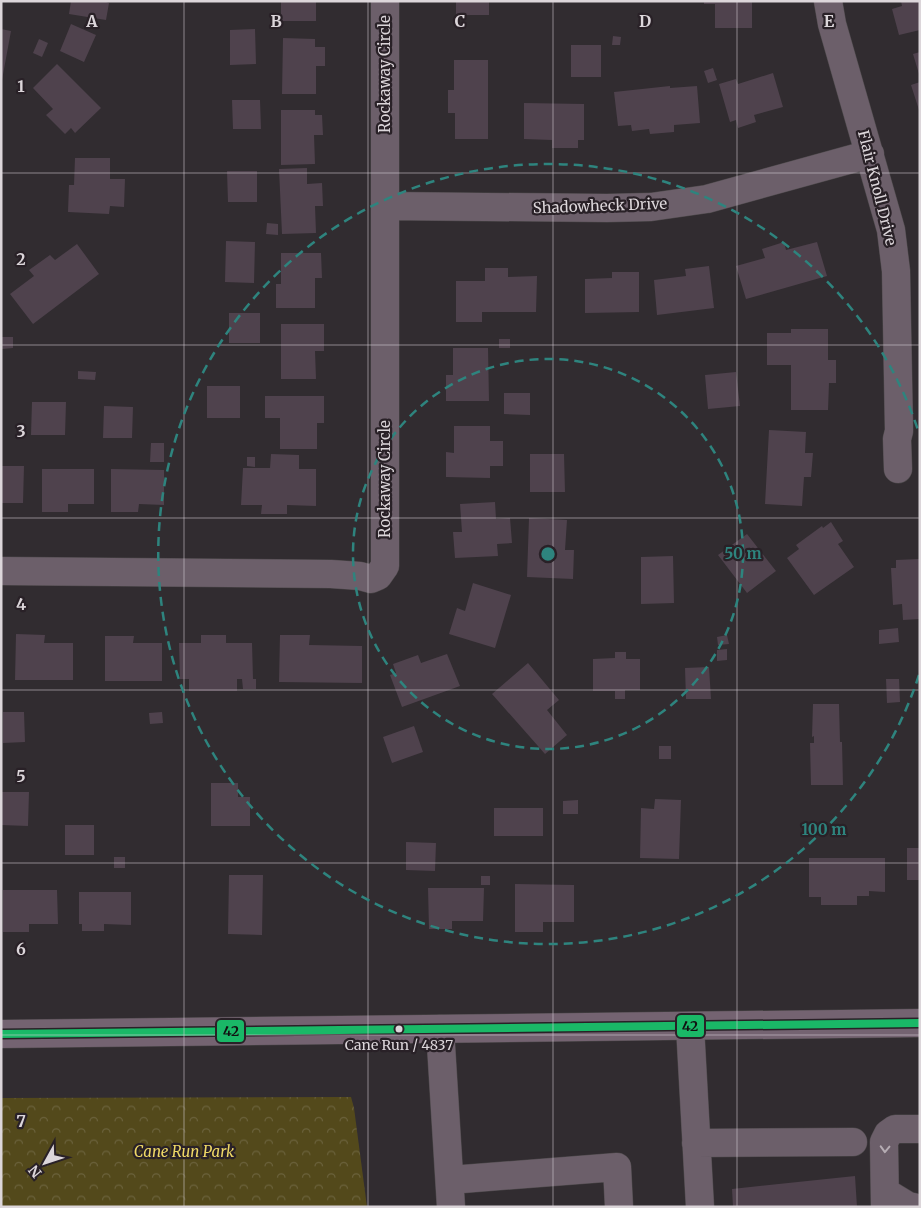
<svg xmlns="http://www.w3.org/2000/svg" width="921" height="1208" viewBox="0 0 921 1208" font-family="Merriweather,serif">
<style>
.park{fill:url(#park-crowns)}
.building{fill:#4f424d}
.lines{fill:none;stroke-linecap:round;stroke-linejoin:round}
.minor-casing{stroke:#4c484a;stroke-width:29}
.highway-casing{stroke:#4c484a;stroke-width:29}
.minor{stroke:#6c5f6a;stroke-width:28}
.highway{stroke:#746371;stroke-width:28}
.bus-1-casing{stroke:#292127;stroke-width:11}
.bus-1{stroke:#1ab867;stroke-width:8}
.oneway{stroke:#b5acb3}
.grid{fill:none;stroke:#dcd6da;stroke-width:1;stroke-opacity:0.55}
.ring{fill:none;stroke:#2e847e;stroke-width:2.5;stroke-dasharray:9 6}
.bus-dot{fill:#dcd6da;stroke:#292127;stroke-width:2}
.labels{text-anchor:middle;stroke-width:4.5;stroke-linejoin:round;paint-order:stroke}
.bus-label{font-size:14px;fill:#dcd6da;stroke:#292127}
.street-label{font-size:15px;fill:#dcd6da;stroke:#292127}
.park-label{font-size:15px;font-style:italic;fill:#f0d966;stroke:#292127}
.grid-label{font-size:16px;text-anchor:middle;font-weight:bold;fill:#dcd6da;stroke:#292127;stroke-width:4.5;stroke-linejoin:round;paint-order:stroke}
.centre{fill:#2e847e;stroke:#292127;stroke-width:2.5}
.ring-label{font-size:15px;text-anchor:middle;font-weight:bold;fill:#2e847e;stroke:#292127;stroke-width:4.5;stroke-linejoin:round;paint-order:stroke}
.line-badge{stroke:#292127;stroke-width:2}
.pale-badge-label{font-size:14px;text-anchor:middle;font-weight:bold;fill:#111}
</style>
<defs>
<pattern id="park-crowns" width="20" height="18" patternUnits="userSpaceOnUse" patternTransform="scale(1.25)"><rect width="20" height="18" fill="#53491b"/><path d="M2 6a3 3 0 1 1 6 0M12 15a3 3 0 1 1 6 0" fill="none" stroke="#6b623c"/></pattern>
</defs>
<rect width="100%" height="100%" fill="#312c30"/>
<path class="park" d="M351 1097 354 1108 367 1207H1V1098Z"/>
<path class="building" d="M71 1H103L109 3 106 20 69 14Z
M281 1H316V21H281Z
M456 1H489V15H456Z
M704 1H752V28H715V4H704Z
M901 1H920V30L899 35 892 9 902 6Z
M71 24 96 35 84 62 60 51Z
M1 29 11 31 2 80H1Z
M255 29 256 64 230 65V30Z
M613 36 621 37 620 45H612Z
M283 38 315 39V47H325V66H316V94H282Z
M39 39 48 43 42 57 33 53Z
M571 45H601V77H571Z
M920 52V74H919L913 54Z
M454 60H488V139H455V113H448V90H454Z
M57 64 101 108 75 133 71 128 65 134 46 115 53 109 33 88Z
M713 68 717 80 708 83 704 71Z
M773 73 783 107 754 115 756 122 738 128 736 120 730 122 719 84 736 79 738 84Z
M920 82V110H919L911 85Z
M670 86V88L697 86 700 123 674 125V132L650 134 649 129 632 131 631 125 618 126 614 92Z
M232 100H260L261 129H233Z
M524 103 584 104V140H578V148H552V140L524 139Z
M281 110H315V115H322L323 135H314L315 164 281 165Z
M75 158H110V179H125L124 207 110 206 109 214 68 212 69 185H74Z
M307 168V184L322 183 323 206H315L316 233 282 234 279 169Z
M227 171H257V202H228Z
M267 223 278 224V235L266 234Z
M226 241 255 242 254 283 225 282Z
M784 242 786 250 817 242 827 276 746 299 736 266 765 258 762 249Z
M77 244 99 274 33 324 10 294 34 276 29 270 50 255 55 260Z
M281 253H321L322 278H315V308H276V284H281Z
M709 266 714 308 657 315 654 280 686 276 685 269Z
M485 268H508V277L537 276 536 312H482V322H456V281H485Z
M612 272H639V312L585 313V279L612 278Z
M229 313H260V343H229Z
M281 324H324V351H315L316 379H281Z
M791 329H828V360H836V383H829L828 410H791V365H767V333H791Z
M1 337H13V348L2 349Z
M499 339H510V348H499Z
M453 348H488L489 401H446V375H453Z
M78 371 96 372 95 380 78 379Z
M736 372 740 406 708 409 705 375Z
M207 386H240V418H207Z
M504 393H530V415L504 414Z
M265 396H324V423H317V449H280V418H265Z
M32 402H66L65 435H31Z
M104 406 133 407 132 438H103Z
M454 426H490V441H503V466H490V478L446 477V452L454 453Z
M769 430 806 432 805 453H813L811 477H804L802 506 765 504Z
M151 443H164V462H150Z
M271 454 299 455V469H316V506L287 505V514H261L262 505H241L243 468H270Z
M530 454H564L565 492H530Z
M247 457H255V467L247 466Z
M1 466H24L23 503H1Z
M42 469H94V504H68V512H42Z
M111 469 164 470V505L139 504 138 512H111Z
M495 502 496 519 510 518 512 543 497 544 498 556 455 558 453 532H462L460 504Z
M529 518 567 520 565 550H574L573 579 527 577Z
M831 522 843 541 838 544 854 567 814 595 787 558 799 549 796 545 822 526 823 528Z
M747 534 776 571 747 593 718 555Z
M673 556 674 603 641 604V557Z
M919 559 920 565V619L903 620 902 604 893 605 891 568H896V560Z
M473 583 511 595 495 648 449 634 457 608 465 611Z
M898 628 899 642 879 644V630Z
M16 634 45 635 44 643H73V680H15Z
M201 635H226V643H252L253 679H256V689H243L242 679H237V691H189V679H180L179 643H201Z
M280 635H310L309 645 362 646V683L279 682Z
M727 635 729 644 718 645 717 637Z
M105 636H134L133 643H162V681H105Z
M727 649V660L717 661V650Z
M615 652H626V659H640V690H625V699H615V691H593V659L615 658Z
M447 654 460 686 402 707 390 675 396 673 393 664 418 655 421 663Z
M528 663 559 700 547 710 567 735 545 754 492 694Z
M709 667 711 699H686L685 668Z
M886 679H899L900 702 887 703Z
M813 704H839L840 742H842L843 785H811L810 743H814V736L812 737Z
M3 712H24L25 742 3 743Z
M162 712 163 723 150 724 149 713Z
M414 726 423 752 392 763 383 737Z
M659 746H671V759H659Z
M211 783H238V797H250V826H211Z
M1 792H29L28 826 1 825Z
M655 799 681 800 679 859 640 858 641 808 654 809Z
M578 800V814H563V801Z
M494 808H543V836H494Z
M65 825H94V855H65Z
M406 842 436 843 435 871 406 870Z
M907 848H920V880H907Z
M114 857H125V868H114Z
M809 858H885V892L869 891V896H857V905H821V897H809Z
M229 875H263L262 935 228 934Z
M481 876H490V885H481Z
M515 884 574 885V922H543V932H515Z
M428 888H484L483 921H452V929H429Z
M3 890H57L58 924H29V932H3Z
M79 892H131V925L104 924V931H82V924H79Z
M855 1176 857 1207H733L732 1189Z"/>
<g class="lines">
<g class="minor-casing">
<path id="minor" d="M828 1 832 24 891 230 896 271 899 431 897 439 898 469
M385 206 607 208 651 207 707 199 870 154
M1 571 331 574 360 576 371 579 378 576 385 566V1
M690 1026 700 1207
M440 1029 451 1207
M696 1143 853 1142
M450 1180 617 1167 619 1207
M885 1192 908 1206 913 1207
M885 1207 884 1142 888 1134 895 1129H920"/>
</g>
<g class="highway-casing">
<path id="highway" d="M1 1034 920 1023"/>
</g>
<use href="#minor" class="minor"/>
<use href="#highway" class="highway"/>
<g class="bus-1-casing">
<path id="bus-1" d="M1 1034 920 1023"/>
</g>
<use href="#bus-1" class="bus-1"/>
</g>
<defs><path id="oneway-chevron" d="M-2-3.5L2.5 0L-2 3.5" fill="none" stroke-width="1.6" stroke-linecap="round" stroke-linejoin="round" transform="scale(1.25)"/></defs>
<use class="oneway" href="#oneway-chevron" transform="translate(885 1149) rotate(92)"/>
<path class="grid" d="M184 1V1207M368 1V1207M553 1V1207M737 1V1207M1 173H920M1 345H920M1 518H920M1 690H920M1 863H920M1 1035H920"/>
<g class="ring">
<circle cx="548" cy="554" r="195"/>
<path d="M919 675A390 390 0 1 1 919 433"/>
</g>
<circle class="bus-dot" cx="399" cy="1029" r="4.5"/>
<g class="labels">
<g class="bus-label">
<text x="399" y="1050">Cane Run / 4837</text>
</g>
<g class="street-label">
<text transform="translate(385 74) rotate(-90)" y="5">Rockaway Circle</text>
<text transform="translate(877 188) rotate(76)" y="5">Flair Knoll Drive</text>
<text transform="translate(600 206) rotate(-2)" y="5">Shadowheck Drive</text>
<text transform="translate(385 479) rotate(-90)" y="5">Rockaway Circle</text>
</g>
<g class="park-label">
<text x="184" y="1157">Cane Run Park</text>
</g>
</g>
<g class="grid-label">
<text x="92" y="27">A</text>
<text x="276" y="27">B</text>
<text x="460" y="27">C</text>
<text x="645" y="27">D</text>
<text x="829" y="27">E</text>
<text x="21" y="92">1</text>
<text x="21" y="265">2</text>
<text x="21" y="437">3</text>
<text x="21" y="610">4</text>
<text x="21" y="782">5</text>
<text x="21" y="955">6</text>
<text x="21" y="1127">7</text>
</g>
<circle cx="548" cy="554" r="8" class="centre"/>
<g class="ring-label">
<text x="743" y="559">50 m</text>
<text x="824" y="835">100 m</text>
</g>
<g class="line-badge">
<rect x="676" y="1014" width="29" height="24" rx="5" fill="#1ab867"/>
<rect x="216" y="1019" width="29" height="24" rx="5" fill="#1ab867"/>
</g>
<g class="pale-badge-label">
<text x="690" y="1031">42</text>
<text x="231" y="1036">42</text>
</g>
<rect width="921" height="1208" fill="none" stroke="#dcd6da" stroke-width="5"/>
<g transform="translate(45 1163) rotate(230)" stroke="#292127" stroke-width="4" paint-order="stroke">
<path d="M0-4L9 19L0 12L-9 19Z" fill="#dcd6da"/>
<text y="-8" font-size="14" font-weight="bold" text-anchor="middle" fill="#dcd6da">N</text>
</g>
</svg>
